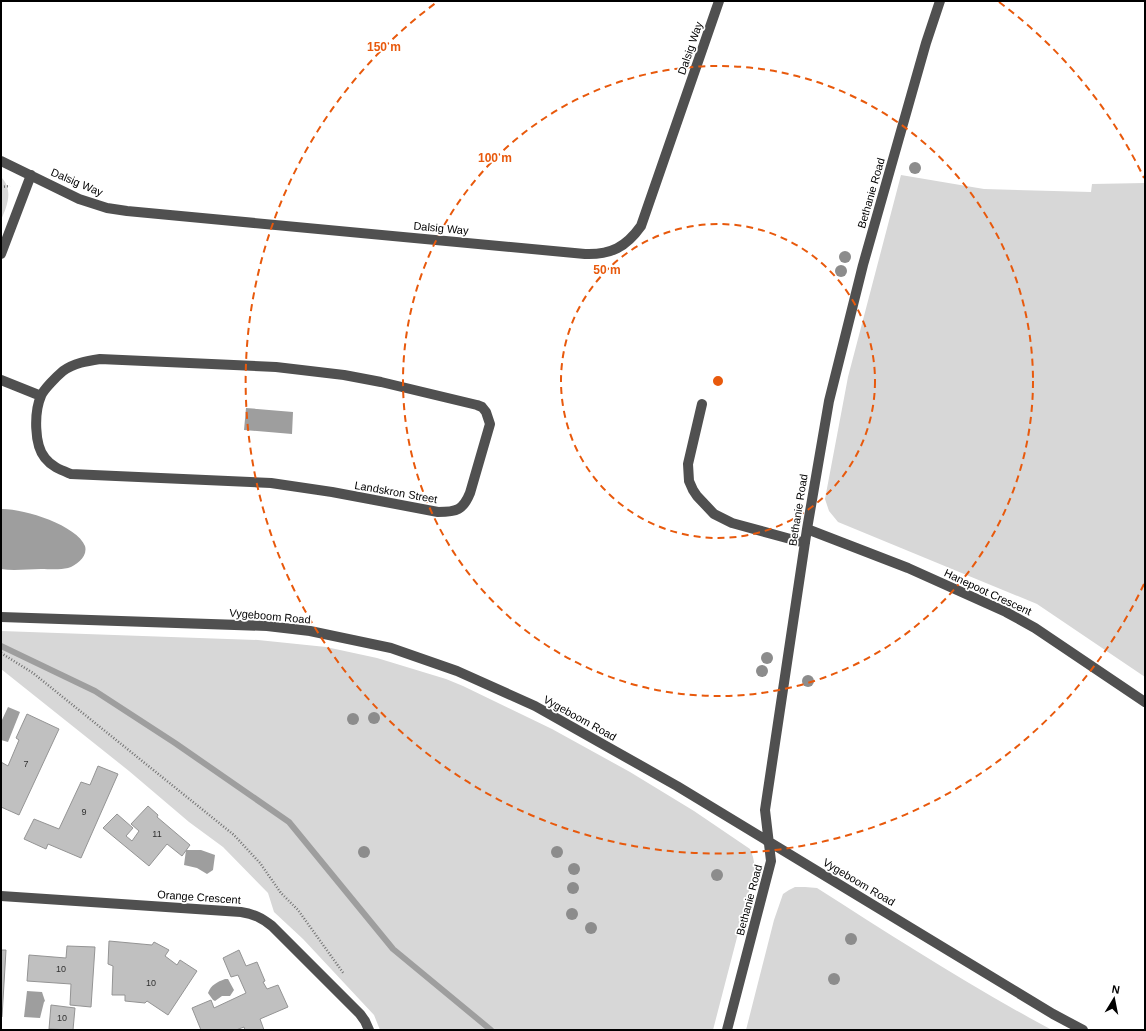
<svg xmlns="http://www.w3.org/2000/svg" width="1146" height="1031" viewBox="0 0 1146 1031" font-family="Arial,sans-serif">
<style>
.green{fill:#d7d7d7}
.water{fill:#9e9e9e}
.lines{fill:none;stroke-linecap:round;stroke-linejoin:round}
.stream{stroke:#9e9e9e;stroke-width:6}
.building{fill:#c0c0c0;stroke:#949494}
.path{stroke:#727272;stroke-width:2.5;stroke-dasharray:1 2;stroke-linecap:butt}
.minor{stroke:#505050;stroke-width:10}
.tree{fill:#8c8c8c}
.ring{fill:none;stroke:#e8590c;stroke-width:2;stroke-dasharray:7 5}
.labels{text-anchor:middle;stroke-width:3.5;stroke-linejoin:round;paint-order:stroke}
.number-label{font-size:9px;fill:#303030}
.street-label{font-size:11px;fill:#000;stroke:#fff}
.centre{fill:#e8590c;stroke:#fff;stroke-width:2}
.ring-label{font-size:12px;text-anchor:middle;font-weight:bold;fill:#e8590c;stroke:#fff;stroke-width:3.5;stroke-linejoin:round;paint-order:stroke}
</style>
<rect width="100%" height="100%" fill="#fff"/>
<path class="green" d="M901 175 984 189 1091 192 1092 184 1145 183V677L1037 604 838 522 829 511 825 499 848 377Z
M1 177C14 190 7 206 1 220Z
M1 631 258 640 326 647 377 658 446 679 463 686 552 729 630 772 694 811 750 849 753 857 755 868 713 1030H380L374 1015 303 939 274 912 268 893 223 847 189 822 129 771 1 669Z
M795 887H805L817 888C894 937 971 987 1052 1030H746L774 920 783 894 789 890Z"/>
<path class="water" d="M246 408 293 412 292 434 244 430Z
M1 509C22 508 77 525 85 546 88 556 77 565 68 568 60 570 49 569 41 569 28 569 14 571 1 569Z
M8 707 20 712 8 742 1 740V722Z
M186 850H201L215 855 213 870 207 874 197 868 184 865Z
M225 979H228L234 990 230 996H222L215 1001 213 1000 208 993C211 985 217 982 225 979Z
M27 991 42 992 45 1001 44 1002 40 1018 24 1017Z"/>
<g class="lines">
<path class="stream" d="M1 646 95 691 175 743 289 822 393 949 491 1030"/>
</g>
<path class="building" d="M27 714 59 729 19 815 1 807V762L8 766 19 740 16 738Z
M98 766 118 774 81 858 48 844 46 849 24 839 34 819 59 829 81 782 90 785Z
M148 806 158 815 157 817 190 845 182 856 167 844 149 866 103 828 117 814 133 828 126 836 132 841 139 831 131 824Z
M109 941 152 945 154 942 169 950 165 956 177 965 180 960 197 971 168 1015 147 1001 145 1003 125 1001V995H112L113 966 108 964Z
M67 946 95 947 91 1007 70 1005 71 984 27 981 29 955 66 958Z
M1 950H6L2 1017H1Z
M239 950 246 966 257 962 265 981 263 982 267 989 278 985 288 1007 260 1019 264 1030H245L244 1027 236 1030H201L192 1008 211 1000 214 1008 246 993 238 975 231 977 223 958Z
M51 1005 75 1008 73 1030 49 1029Z"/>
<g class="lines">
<path class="path" d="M1 187 10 186
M1 653 33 673 234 835 260 863 281 893 298 910 344 974"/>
<path class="minor" d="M1 161 79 199 107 208 127 211 585 254C611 255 626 247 641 226L719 1
M1 254 31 175
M100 359 276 367 344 375 381 382 477 405 482 407 486 412 490 424 470 493C463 510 457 512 438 512L332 492 271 483 71 474C61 470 52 467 45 458 34 445 34 412 41 396 43 390 57 376 63 371 74 363 87 361 100 359Z
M1 380 41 396
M702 404 688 464 689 481 693 490 697 496 714 514 732 523 805 543
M807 529 908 568 1006 612 1035 628 1145 702
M1 617 267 626 310 631 391 648 457 671 535 706 677 786 1053 1014 1083 1030
M1 896 241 912C254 914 262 918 272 926L360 1014 365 1021 369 1030
M727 1030 771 861 765 810 807 529 829 401 863 265 926 43 940 1"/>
</g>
<g class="tree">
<circle cx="915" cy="168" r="6"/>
<circle cx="845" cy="257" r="6"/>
<circle cx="841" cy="271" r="6"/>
<circle cx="767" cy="658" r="6"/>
<circle cx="762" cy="671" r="6"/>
<circle cx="808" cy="681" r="6"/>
<circle cx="374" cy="718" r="6"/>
<circle cx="353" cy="719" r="6"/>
<circle cx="364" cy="852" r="6"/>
<circle cx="557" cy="852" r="6"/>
<circle cx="574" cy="869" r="6"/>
<circle cx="717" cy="875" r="6"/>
<circle cx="573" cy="888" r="6"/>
<circle cx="572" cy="914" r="6"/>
<circle cx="591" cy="928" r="6"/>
<circle cx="851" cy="939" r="6"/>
<circle cx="834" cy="979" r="6"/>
</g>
<g class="ring">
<circle cx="718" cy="381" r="157"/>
<circle cx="718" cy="381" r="315"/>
<path d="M1144 584A472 472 0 1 1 437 2M999 2A472 472 0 0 1 1144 178"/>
</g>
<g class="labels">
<g class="number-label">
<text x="26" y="767">7</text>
<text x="84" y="815">9</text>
<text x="157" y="837">11</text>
<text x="61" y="972">10</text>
<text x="151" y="986">10</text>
<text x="62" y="1021">10</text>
</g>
<g class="street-label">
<text transform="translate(690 48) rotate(-71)" y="4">Dalsig Way</text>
<text transform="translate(77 182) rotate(23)" y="4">Dalsig Way</text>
<text transform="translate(871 193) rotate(-74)" y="4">Bethanie Road</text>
<text transform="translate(441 228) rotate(5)" y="4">Dalsig Way</text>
<text transform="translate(396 492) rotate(10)" y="4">Landskron Street</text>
<text transform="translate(798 510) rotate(-81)" y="4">Bethanie Road</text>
<text transform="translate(988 592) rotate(25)" y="4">Hanepoot Crescent</text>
<text transform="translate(270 616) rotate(5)" y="4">Vygeboom Road</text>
<text transform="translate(580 718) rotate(29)" y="4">Vygeboom Road</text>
<text transform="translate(859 882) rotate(31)" y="4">Vygeboom Road</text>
<text transform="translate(199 897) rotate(4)" y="4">Orange Crescent</text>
<text transform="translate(749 900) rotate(-75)" y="4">Bethanie Road</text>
</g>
</g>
<circle cx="718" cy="381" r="6" class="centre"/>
<g class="ring-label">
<text x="384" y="51">150 m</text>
<text x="495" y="162">100 m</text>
<text x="607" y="274">50 m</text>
</g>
<rect width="1146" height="1031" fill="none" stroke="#000000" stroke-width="4"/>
<g transform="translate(1114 999) rotate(10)" stroke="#ffffff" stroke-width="3" paint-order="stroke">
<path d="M0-3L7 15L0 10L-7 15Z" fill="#000000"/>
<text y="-6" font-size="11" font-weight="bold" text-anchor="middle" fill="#000000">N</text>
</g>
</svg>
